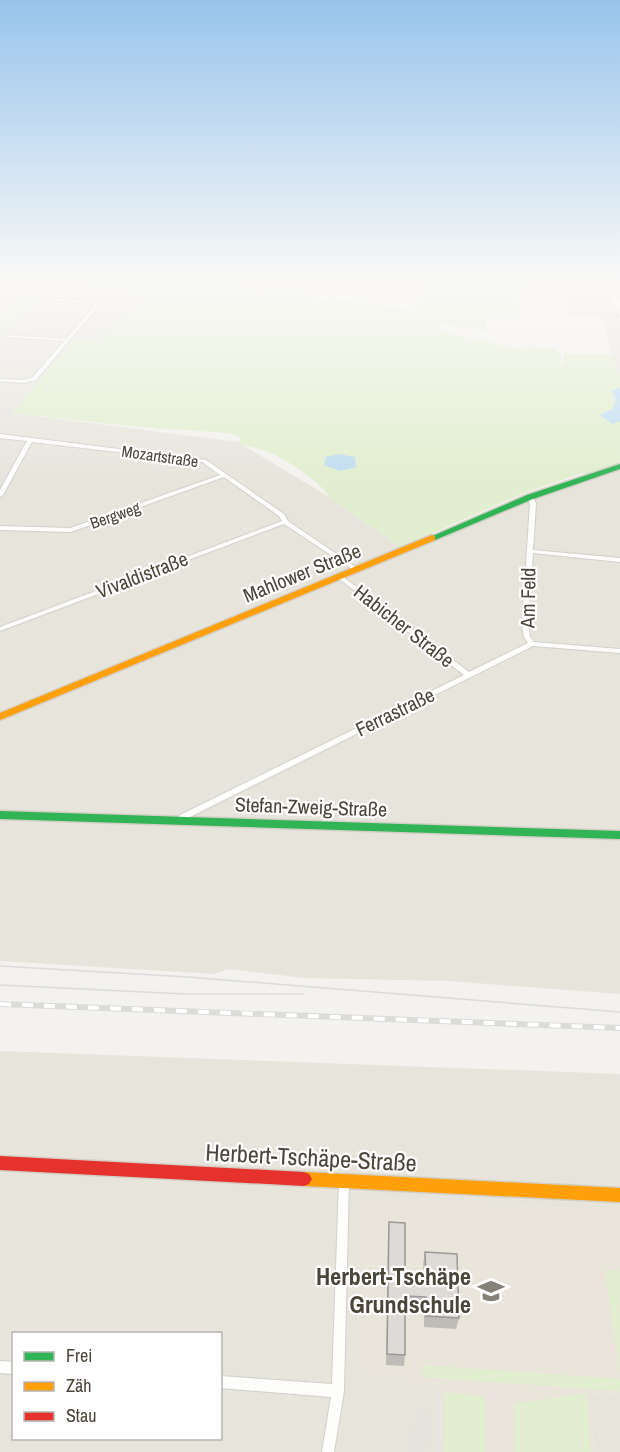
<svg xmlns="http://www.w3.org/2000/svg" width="620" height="1452" viewBox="0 0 620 1452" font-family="'Archivo Narrow',sans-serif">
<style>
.residential{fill:#e7e4dc;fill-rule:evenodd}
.education{fill:#eae5da}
.green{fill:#e1eecf}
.parking{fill:#e6e3df}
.water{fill:#c0ddf1}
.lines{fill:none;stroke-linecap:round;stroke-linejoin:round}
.street-casing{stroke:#d2d0cb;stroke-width:2}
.fast-casing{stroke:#d3cfc5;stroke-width:3}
.slow-casing{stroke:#d3cfc5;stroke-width:3}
.jam-casing{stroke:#d3cfc5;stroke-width:3}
.street{fill:#fdfdfc;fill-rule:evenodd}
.fast{fill:#30b455;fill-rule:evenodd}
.slow{fill:#ff9f0a;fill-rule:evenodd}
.jam{fill:#e5322d;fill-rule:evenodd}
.tram{stroke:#dbdbda;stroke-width:1.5}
.rail-casing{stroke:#dbdbda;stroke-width:6}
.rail{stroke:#fff;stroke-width:4;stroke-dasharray:11;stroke-linecap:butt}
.wall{fill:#bfbcb8}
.building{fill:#dedbd6;stroke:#9b9996;stroke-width:1.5}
.labels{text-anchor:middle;stroke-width:4.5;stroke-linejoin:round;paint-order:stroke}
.far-street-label{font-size:16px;fill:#4b4439;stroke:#fff}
.street-label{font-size:20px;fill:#4b4439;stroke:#fff}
.near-street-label{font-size:24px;fill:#4b4439;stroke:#fff}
.near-poi-label{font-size:24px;font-weight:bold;fill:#4b4439;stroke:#fff;text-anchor:end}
</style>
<rect width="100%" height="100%" fill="#f4f2ee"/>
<path class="residential" d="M0 280 73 283 161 292 36 385 12 413 238 442 329 497 403 549 533 493 620 464V994L449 981 304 978 228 969 214 974 0 961Z
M544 280H613L609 290 611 303H620V375H617L603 318 569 317 565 300 567 288 546 286Z
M0 1051 620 1074V1211L362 1196 390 1375 413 1382 441 1384 440 1452H0ZM14 1334H220V1438H14Z
M589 1393 620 1395V1452H594Z"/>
<path class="education" d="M362 1196 620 1211V1395L589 1393 594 1452H440L441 1384 413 1382 362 1371Z"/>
<path class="green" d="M35 280H232L257 296 294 292 325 300 330 297 414 311 428 288 426 280H544L546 286 524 285 518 300 519 316 487 314 485 331 442 324 439 331 523 350 525 347 555 348 561 356V365L564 364 563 353 613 354 617 374 620 375V388L611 390 616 400 612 409V424L620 422V464L588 475 582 473 524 493 400 547 329 497C320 480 279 454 260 449 250 446 249 448 238 442L242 438 228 433 139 427 12 413 74 341 92 342 160 293Z
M20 298 37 299 0 337V316Z
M605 1270 620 1271V1373Z
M423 1365 620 1379V1391L423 1377Z
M445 1392 485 1397V1452H444Z
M586 1393 591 1452H514V1404Z"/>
<path class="parking" d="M418 1411 430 1415 424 1452H410Z"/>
<path class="water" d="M620 388V422L612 424 600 415 612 409 616 400 611 390Z
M338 454 355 457 356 467 340 471 324 465 326 457Z"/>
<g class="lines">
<g class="street-casing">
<path id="street" d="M618 280H620V284L615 292 620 307V315L618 314 611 292Z
M0 294 99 302 101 303 36 380 23 383 0 381V379L23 380 32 378 64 341 7 337 5 336V335L66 339 96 304 0 296Z
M0 434 206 460 284 514 288 521 360 570 357 572 355 571 284 524 0 631V627L282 521 279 516 224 477 71 532 0 530V526L70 528 220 475 202 462 32 442 3 495 0 497V490L27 441 0 438Z
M530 495 532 496 536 503 533 550 620 558V562L533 553 528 625 530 637 534 642 620 649V653L533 646 186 819 183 823H177L176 821 180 815 464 675 338 578 337 577 338 576H342L469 672 528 643 524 637 522 625 530 503 527 497Z
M344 1175 348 1176 349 1180 344 1391 334 1452H322L331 1397 220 1388V1376L332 1384 339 1180 340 1176Z
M0 1361 14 1362V1374L0 1373Z"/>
</g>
<g class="fast-casing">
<path id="fast" d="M620 464V469L533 499 435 540 432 541 428 538 527 495Z
M0 811 620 831V839L0 819Z"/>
</g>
<g class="slow-casing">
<path id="slow" d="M432 535 435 536V540L0 720V713Z
M304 1172 620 1188V1202L304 1186 299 1184 296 1179 299 1174Z"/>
</g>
<g class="jam-casing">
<path id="jam" d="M0 1156 304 1172 309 1174 312 1179 309 1184 304 1186 0 1170Z"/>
</g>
<use href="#street" class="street"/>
<use href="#fast" class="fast"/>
<use href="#slow" class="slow"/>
<use href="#jam" class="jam"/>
<path class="tram" d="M0 966 188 977 620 1012
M0 985 185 994H303"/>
<g class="rail-casing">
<path id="rail" d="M0 1004 620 1028"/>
</g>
<use href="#rail" class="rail"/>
</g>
<path class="wall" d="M389 1222 405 1276 424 1277 423 1264 425 1252 459 1318 456 1329 424 1327V1309L405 1308V1355L404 1366 386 1365 388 1234Z"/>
<path class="building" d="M389 1222 405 1223V1276L426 1277 425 1252 457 1254 459 1318 426 1316V1297L405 1296V1355L387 1354Z"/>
<linearGradient id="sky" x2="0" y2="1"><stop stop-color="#98c4ec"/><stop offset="0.58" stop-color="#faf9f7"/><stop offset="1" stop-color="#faf9f7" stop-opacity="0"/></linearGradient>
<rect width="620" height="484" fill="url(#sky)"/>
<defs>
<g id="school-bare" transform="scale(2.07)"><path d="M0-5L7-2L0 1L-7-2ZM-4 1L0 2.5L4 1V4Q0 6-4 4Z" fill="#868178" stroke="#fff" stroke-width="2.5" paint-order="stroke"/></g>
</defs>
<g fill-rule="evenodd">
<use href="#school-bare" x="491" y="1291"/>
</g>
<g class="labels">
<g class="far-street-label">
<text transform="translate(160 456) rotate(8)" y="6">Mozartstraße</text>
<text transform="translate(115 515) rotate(-19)" y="6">Bergweg</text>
</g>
<g class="street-label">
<text transform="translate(302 573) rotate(-22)" y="7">Mahlower Straße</text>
<text transform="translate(142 575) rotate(-21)" y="7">Vivaldistraße</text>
<text transform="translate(528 598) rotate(-89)" y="7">Am Feld</text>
<text transform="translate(404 626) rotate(38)" y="7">Habicher Straße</text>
<text transform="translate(395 712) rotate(-26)" y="7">Ferrastraße</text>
<text transform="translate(311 807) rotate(2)" y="7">Stefan-Zweig-Straße</text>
</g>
<g class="near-street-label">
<text transform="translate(311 1158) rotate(3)" y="8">Herbert-Tschäpe-Straße</text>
</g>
<g class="near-poi-label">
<text x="471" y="1285">Herbert-Tschäpe<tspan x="471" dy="28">Grundschule</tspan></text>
</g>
</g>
<rect x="12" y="1332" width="210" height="108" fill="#ffffff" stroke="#b7b4b0" stroke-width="1.5"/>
<rect x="24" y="1352" width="30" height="9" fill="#30b455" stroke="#b7b4b0" stroke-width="1.5"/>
<text x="66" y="1362" font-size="18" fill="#4b4439">Frei</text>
<rect x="24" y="1382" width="30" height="9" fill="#ff9f0a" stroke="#b7b4b0" stroke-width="1.5"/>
<text x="66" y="1392" font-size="18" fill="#4b4439">Zäh</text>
<rect x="24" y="1412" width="30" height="9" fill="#e5322d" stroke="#b7b4b0" stroke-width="1.5"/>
<text x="66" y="1422" font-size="18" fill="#4b4439">Stau</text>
</svg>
